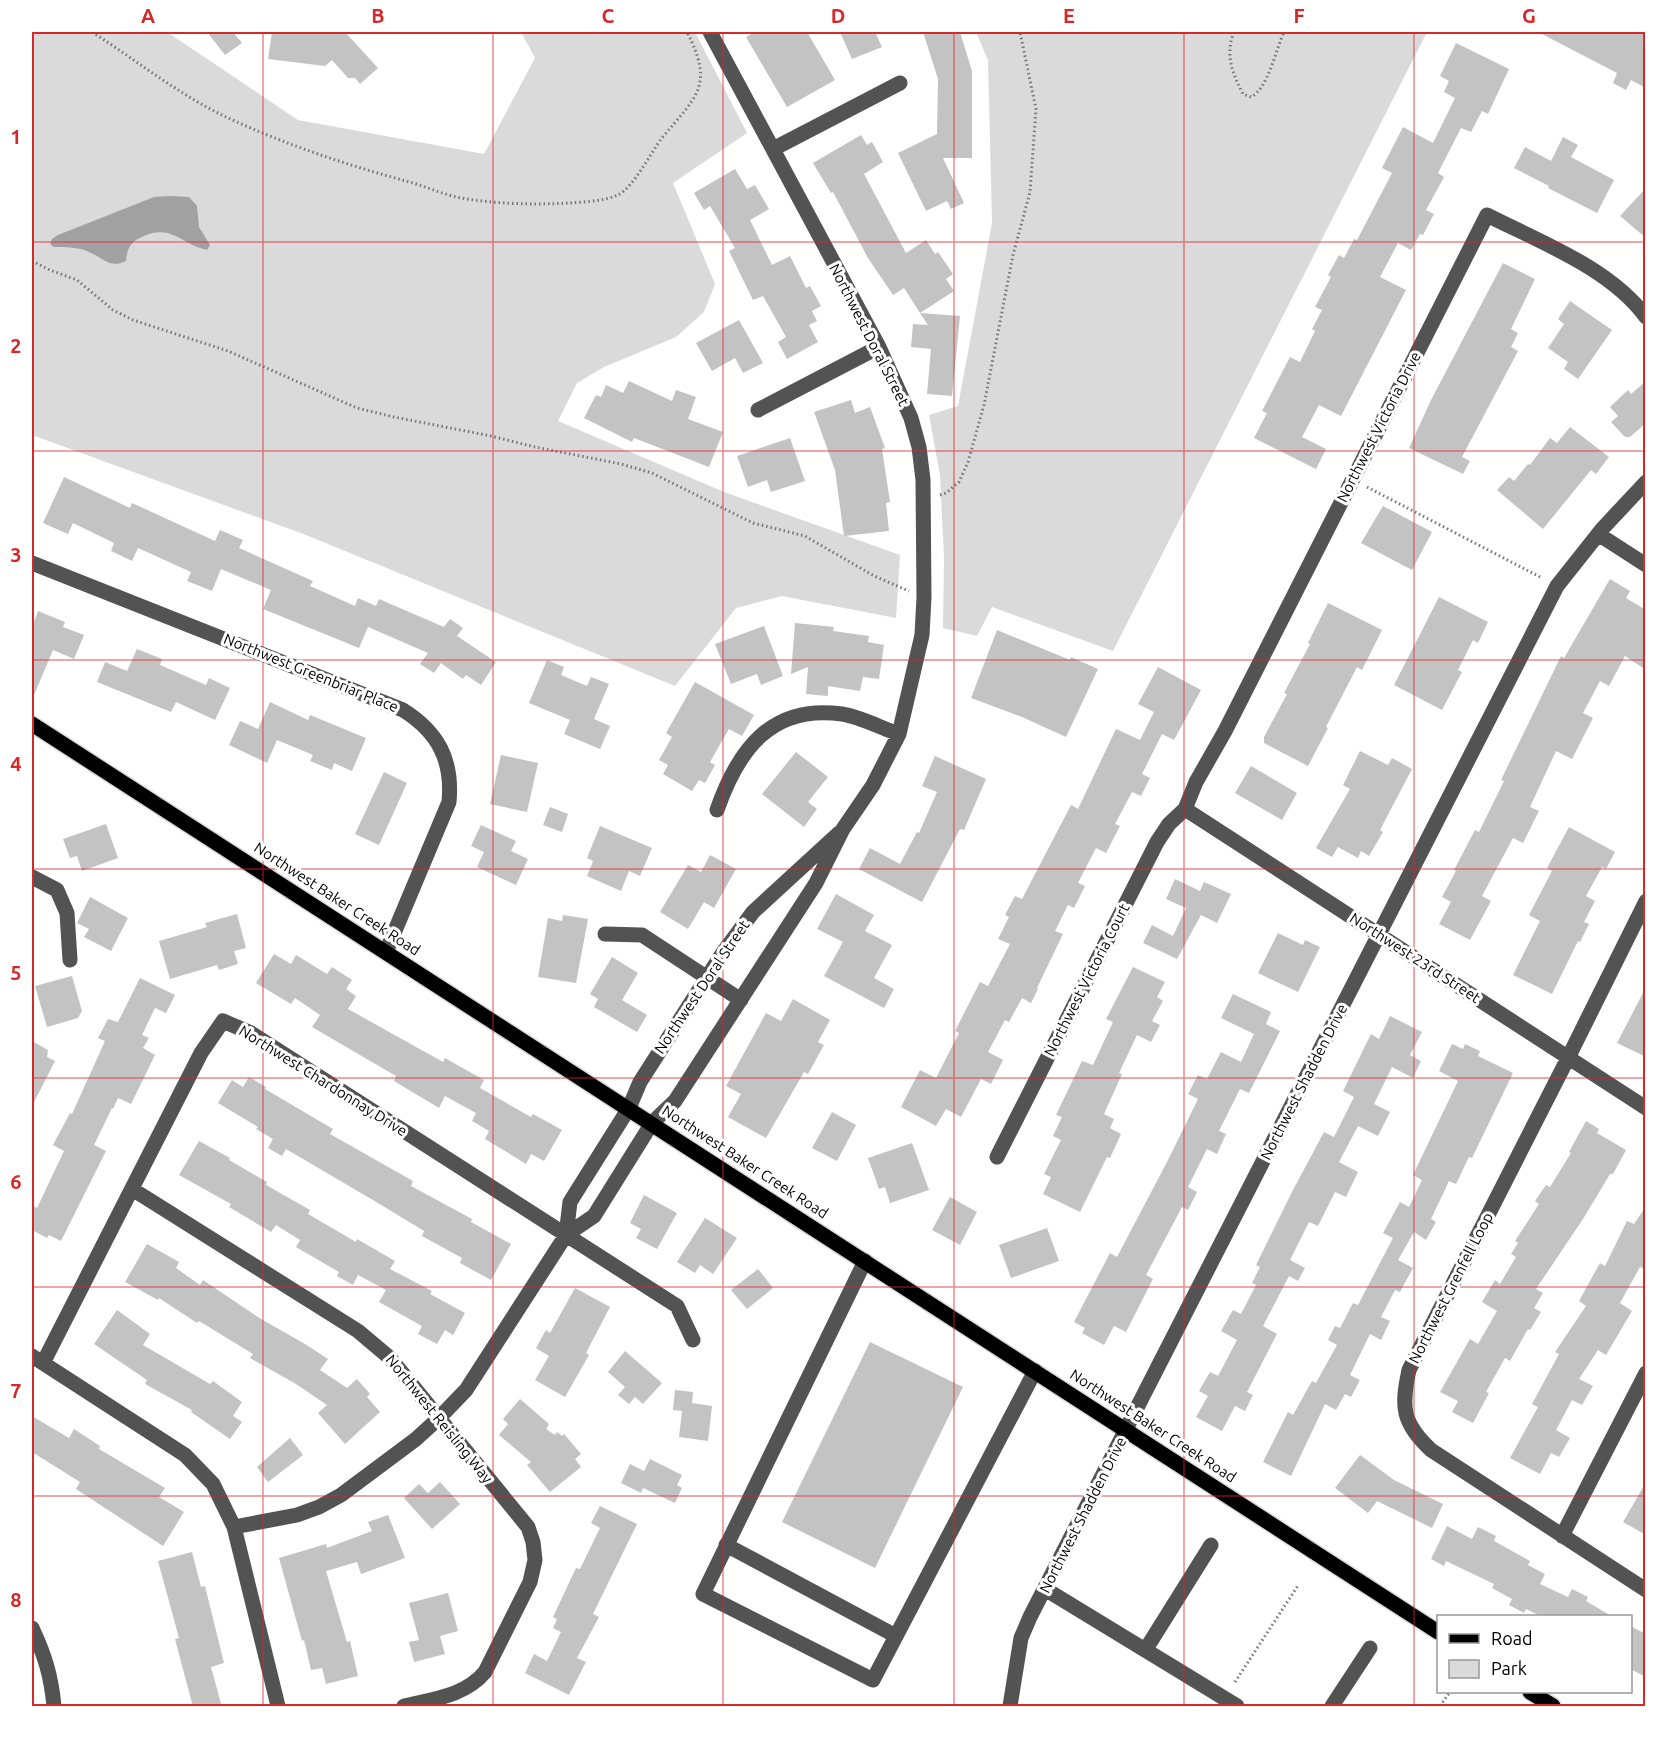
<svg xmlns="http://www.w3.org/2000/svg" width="1677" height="1738" viewBox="0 0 1677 1738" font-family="Ubuntu,sans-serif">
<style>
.green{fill:#dadada}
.water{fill:#a1a1a1}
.building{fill:#c3c3c3}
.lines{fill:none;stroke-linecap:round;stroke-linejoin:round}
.major-casing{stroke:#dbdbdb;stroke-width:18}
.path{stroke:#757575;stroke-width:3;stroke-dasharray:1.5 3;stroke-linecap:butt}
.minor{stroke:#535353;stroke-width:15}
.major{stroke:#000;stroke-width:15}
.grid{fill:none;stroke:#d62828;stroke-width:1.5;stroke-opacity:0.55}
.labels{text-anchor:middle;stroke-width:6;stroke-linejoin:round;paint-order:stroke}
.street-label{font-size:15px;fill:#000;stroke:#fff}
.neatline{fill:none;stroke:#d62828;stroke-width:2}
.grid-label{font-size:20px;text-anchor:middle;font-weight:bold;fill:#d62828}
</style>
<rect width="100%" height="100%" fill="#fff"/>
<path class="green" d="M32 32H167L298 120 484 154 535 58 521 32H695L747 133 673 183 715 284 704 312 676 337 604 367 577 383 558 421 724 492 900 555 896 618 782 596 736 608 675 686 306 535 32 435Z
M976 32H1427L1113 651 992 607 977 636 943 628 944 558 940 475 929 415 958 406 992 223 988 60Z"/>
<path class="water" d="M171 196 189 197 197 206 199 227 210 245 207 250C182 245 172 224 144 236 131 241 127 248 126 261 109 269 104 258 89 252 79 247 65 247 54 247L50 244 52 239 58 235 154 197Z"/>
<path class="building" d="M207 32H233L242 43 225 55Z
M272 32H345L378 68 360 84 355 78H348L332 60 325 66 268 59Z
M755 32H807L835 80 787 107 746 37Z
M840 32H875L882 47 852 59Z
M923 32H960L972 71V158H943L964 203 951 209 947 201 926 211 898 153 937 134 938 79Z
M1538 32H1646V88L1631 80 1626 90 1613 83 1617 73Z
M1456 43 1509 69 1488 114 1482 111 1471 132 1461 128 1438 173 1444 177 1426 210 1434 214 1423 235 1420 234 1411 250 1398 243 1380 277 1406 290 1341 416 1319 405 1302 437 1326 449 1316 469 1254 438 1267 413 1262 411 1290 357 1300 362 1315 331 1312 329 1322 310 1315 307 1331 277 1328 275 1339 255 1344 258 1354 239 1357 240 1392 173 1382 168 1403 127 1433 143 1455 98 1444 92 1449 81 1440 76Z
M861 135 867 145 872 142 883 162 864 174 906 253 926 240 935 254 938 252 953 274 946 279 954 291 920 313 904 288 893 295 868 258 833 192 831 193 813 163Z
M1563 137 1578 145 1571 157 1614 180 1597 213 1548 188 1549 186 1514 168 1525 147 1551 161Z
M735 169 747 189 755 185 769 209 750 220 772 265 790 256 806 288 810 286 821 306 812 311 817 321 809 325 818 342 787 359 778 342 786 337 763 296 753 300 729 251 735 248 710 206 704 210 694 193Z
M1646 188V238L1620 216Z
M1503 263 1535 279 1511 329 1518 333 1511 347 1518 351 1462 457 1470 461 1463 474 1409 448 1431 400Z
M1570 301 1612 330 1578 379 1564 369 1568 362 1548 348 1564 324 1558 319Z
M920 313 960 316 952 396 927 394 931 349 911 347 913 324 928 325Z
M739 320 763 363 743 373 735 358 712 371 696 343Z
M629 381 672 401 676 390 696 397 688 419 723 432 709 467 634 438 632 442 584 418 596 395 601 397 606 385 623 393Z
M1646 381V423L1630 437H1625L1611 422 1618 416 1610 407 1628 390 1631 394Z
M851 400 855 413 870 407 885 448 882 449 890 502 886 503 889 531 844 536 835 470 814 412Z
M1570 427 1609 457 1596 474 1591 470 1543 529 1497 490 1509 477 1514 481 1528 464 1530 465 1550 438 1557 443Z
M790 438 805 481 771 492 767 480 748 487 737 456Z
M64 477 130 508 132 503 215 541 220 530 243 540 239 548 313 581 310 586 355 606 358 598 376 606 379 599 444 627 450 619 463 628 457 636 496 662 481 685 466 675 463 679 441 663 434 673 420 664 428 653 368 627 359 648 263 609 271 590 221 569 212 591 187 581 191 572 138 548 132 561 111 551 114 543 73 523 68 534 43 523Z
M1383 506 1432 532 1412 570 1361 543Z
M1610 579 1630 591 1626 598 1646 610V670L1625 656 1609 686 1600 681 1583 713 1593 718 1572 759 1556 751 1530 807 1539 811 1523 843 1513 838 1482 896 1491 901 1470 940 1439 924 1451 902 1442 897 1456 871 1454 870 1475 830 1479 832 1504 781 1501 780 1561 656 1564 658Z
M1439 597 1488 622 1478 643 1473 640 1458 670 1462 672 1442 710 1394 685Z
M1328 603 1382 630 1362 670 1357 667 1326 727 1328 728 1308 766 1264 743V737L1287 694 1284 693 1310 644 1308 643Z
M38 611 65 622 63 627 84 635 74 659 53 650 32 700V627Z
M795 623 834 627 833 631 869 636 868 642 884 645 879 679 863 677 860 691 828 686V696L806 694 808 667 791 674Z
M764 626 783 676 761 685 757 674 731 684 715 644Z
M997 630 1070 660 1071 657 1098 669 1066 737 1022 717 971 698Z
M137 649 162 659 160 665 206 685 209 678 230 688 215 720 176 702 171 712 97 682 105 662 127 671Z
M547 660 564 667 561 675 587 686 591 677 609 684 594 719 610 726 600 749 564 734 570 720 529 703Z
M1158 667 1201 690 1174 740 1162 734 1142 774 1150 778 1141 796 1132 792 1115 824 1120 826 1106 853 1096 848 1078 883 1085 886 1074 908 1068 905 1055 931 1063 934 1037 988 1038 989 1031 1003 1022 998 1009 1022 1005 1020 988 1052 1003 1060 991 1084 981 1079 961 1117 946 1109 936 1126 901 1107 920 1070 936 1078 959 1033 955 1031 980 982 988 986 1010 944 998 939 1009 917 1005 915 1015 896 1022 899 1071 805 1078 809 1116 729 1140 740 1154 712 1138 704Z
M695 682 754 715 742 736 729 729 710 762 715 765 705 783 699 780 692 791 663 774 668 765 659 760 672 737 666 733Z
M270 702 308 720 310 715 366 738 352 771 334 763 332 770 310 761 313 755 277 740 267 763 229 745 240 721 258 729Z
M1360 751 1388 765 1392 758 1412 769 1380 830 1383 832 1369 856 1361 851 1358 858 1338 847 1332 857 1316 848 1350 789 1343 785Z
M796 752 828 777 808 802 817 809 804 827 762 794Z
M501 755 538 763 527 812 490 804Z
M935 756 986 779 964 830 960 829 922 902 859 869 870 848 900 864 917 832 919 833 937 792 922 786Z
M1251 766 1297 793 1282 820 1235 793Z
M384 772 407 783 379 845 355 834Z
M550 807 568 814 562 832 543 825Z
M106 824 118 858 82 871 77 856 70 858 63 839Z
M481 825 516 841 511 851 528 859 516 885 477 867 484 852 471 846Z
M600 826 652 848 640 876 629 871 621 891 587 876 593 861 587 858Z
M1569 827 1615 852 1606 869 1602 867 1586 896 1595 901 1584 922 1589 924 1580 942 1578 941 1552 994 1513 975 1540 921 1529 915 1552 871 1547 868Z
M710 855 736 869 714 908 704 902 688 929 660 912 688 865 701 872Z
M1175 879 1200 891 1204 882 1231 894 1217 923 1201 915 1177 959 1143 943 1152 925 1173 936 1186 908 1166 899Z
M836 894 874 915 865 931 892 945 874 978 894 989 884 1008 824 976 843 942 817 929Z
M90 897 128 918 111 951 84 937 89 929 77 923Z
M237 914 246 948 234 951 238 964 219 970 217 965 170 979 159 941 207 927 205 923Z
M563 915 588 919 576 983 538 977 548 918 562 921Z
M1278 933 1303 945 1305 940 1320 947 1298 992 1258 973Z
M274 954 291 964 296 955 327 974 332 967 352 980 346 989 356 996 348 1009 443 1062 445 1058 484 1080 480 1088 531 1117 533 1114 562 1130 544 1161 531 1154 526 1164 510 1154 485 1139 489 1131 472 1121 476 1113 445 1096 439 1108 394 1081 396 1076 312 1027 320 1015 295 998 291 1004 256 983Z
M612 957 638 973 622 1000 647 1015 637 1032 594 1007 598 999 590 994Z
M1133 967 1165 982 1157 997 1163 1001 1152 1021 1160 1025 1151 1042 1137 1035 1119 1073 1122 1074 1104 1114 1114 1119 1110 1128 1121 1134 1110 1158 1107 1157 1080 1212 1043 1194 1051 1177 1044 1174 1061 1140 1053 1136 1062 1117 1056 1115 1082 1061 1093 1065 1113 1022 1106 1019Z
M72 976 82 1011 78 1018 47 1027 35 986Z
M140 978 175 995 166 1013 155 1008 142 1035 149 1038 143 1048 155 1055 131 1104 118 1098 113 1109 112 1108 94 1145 106 1151 61 1241 49 1235 47 1238 32 1230V1205L37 1208 64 1151 53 1145 70 1113 72 1114 105 1041 98 1038 108 1019 118 1022Z
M1646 987V1057L1617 1043Z
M1233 994 1271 1012 1266 1024 1280 1031 1249 1093 1240 1089 1219 1131 1226 1134 1217 1154 1207 1149 1188 1187 1197 1192 1188 1210 1182 1207 1146 1275 1153 1279 1126 1332 1114 1326 1104 1345 1082 1333 1085 1328 1074 1322 1110 1253 1117 1257 1167 1162 1198 1099 1188 1094 1198 1075 1207 1079 1221 1052 1241 1062 1254 1034 1221 1018Z
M793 999 830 1020 818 1042 824 1045 808 1074 804 1072 766 1138 728 1117 741 1094 726 1086 766 1013 781 1021Z
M1390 1016 1422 1032 1410 1055 1421 1061 1413 1078 1392 1067 1374 1104 1390 1112 1378 1136 1358 1126 1339 1162 1358 1172 1346 1197 1335 1192 1318 1226 1309 1222 1290 1260 1305 1268 1298 1281 1289 1276 1263 1326 1277 1334 1247 1392 1253 1395 1245 1411 1235 1406 1222 1431 1196 1417 1208 1396 1199 1391 1210 1372 1218 1376 1237 1340 1221 1331 1233 1310 1241 1314 1256 1285 1252 1283 1260 1267 1256 1265 1293 1190 1324 1132 1334 1137 1354 1097 1343 1091 1371 1034 1379 1039Z
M32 1041 48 1050 47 1057 55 1061 32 1106Z
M1452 1044 1463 1049 1465 1044 1480 1051 1478 1056 1513 1073 1472 1158 1469 1157 1456 1184 1449 1181 1431 1219 1436 1222 1426 1240 1414 1232 1398 1260 1413 1268 1400 1292 1395 1290 1381 1317 1390 1321 1381 1340 1370 1334 1350 1375 1360 1380 1351 1397 1345 1394 1336 1410 1325 1404 1291 1476 1263 1462 1288 1412 1293 1415 1312 1381 1316 1383 1337 1345 1328 1340 1335 1326 1340 1328 1353 1303 1358 1305 1393 1238 1383 1233 1400 1202 1409 1207 1422 1180 1413 1175 1458 1081 1439 1071Z
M249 1077 266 1087 265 1089 333 1129 330 1134 413 1181 411 1186 472 1219 471 1222 511 1244 491 1280 460 1263 462 1258 422 1236 424 1231 378 1203 286 1149 282 1156 268 1148 273 1139 256 1129 258 1127 218 1103 232 1080 243 1087Z
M832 1112 856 1125 837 1161 812 1148Z
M1586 1121 1599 1129 1597 1133 1626 1150 1613 1174H1610L1583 1219 1536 1289 1543 1293 1534 1308 1541 1312 1530 1330 1528 1329 1510 1361 1505 1358 1486 1392 1489 1393 1473 1423 1452 1412 1458 1401 1440 1392 1470 1339 1478 1344 1497 1311 1482 1302 1495 1280 1500 1284 1516 1257 1511 1254 1518 1243 1515 1241 1539 1204 1535 1201 1546 1185 1550 1187 1571 1153 1569 1152Z
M199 1141 230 1158 229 1160 267 1182 266 1185 310 1210 308 1214 356 1242 357 1239 395 1261 390 1269 432 1291 430 1294 465 1313 453 1335 445 1330 437 1344 418 1334 422 1326 379 1302 386 1290 358 1275 353 1285 337 1276 339 1272 296 1247 300 1240 276 1225 271 1232 229 1207 231 1204 179 1175Z
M912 1143 929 1190 890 1203 885 1187 879 1189 868 1158Z
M644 1195 677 1213 657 1249 636 1238 641 1229 630 1223Z
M950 1197 977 1212 960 1245 932 1230Z
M1646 1206V1270L1640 1267 1620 1303 1632 1311 1606 1355 1598 1350 1579 1379 1593 1386 1582 1405 1572 1400 1556 1430 1570 1438 1559 1457 1551 1453 1540 1474 1510 1458 1538 1407 1532 1404 1559 1354 1555 1352 1586 1306 1579 1301 1600 1263 1605 1266 1627 1221 1634 1224Z
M705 1218 737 1238 713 1274 700 1265 695 1273 677 1262Z
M1047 1228 1059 1261 1011 1278 999 1245Z
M147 1244 179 1262 176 1268 200 1285 203 1280 261 1319 305 1344 328 1359 320 1370 347 1388 357 1379 370 1394 367 1397 380 1412 345 1444 318 1413 327 1405 296 1384 250 1358 253 1354 199 1321 197 1323 159 1298 158 1300 125 1282Z
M758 1269 773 1288 747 1309 731 1290Z
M575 1288 610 1307 586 1353 589 1355 565 1397 535 1380 549 1356 536 1348 546 1330 550 1333Z
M117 1310 150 1334 143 1345 210 1384 213 1381 242 1402 233 1416 242 1422 230 1439 191 1412 192 1410 145 1384 147 1380 94 1344Z
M870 1342 963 1387 875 1568 782 1522Z
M625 1351 662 1383 643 1404 635 1397 629 1404 618 1395 625 1387 608 1372Z
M675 1390 693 1392 692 1403 712 1406 708 1441 679 1437 682 1411 673 1410Z
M520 1399 549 1424 546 1429 555 1435 557 1432 562 1436 564 1434 581 1454 575 1459 581 1467 550 1492 527 1465 531 1462 499 1435 508 1424 503 1419Z
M32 1416 69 1438 74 1429 100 1446 99 1449 165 1488 159 1497 184 1512 163 1546 76 1489 80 1482 32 1452Z
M290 1438 303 1455 268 1482 257 1467Z
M1360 1455 1394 1480 1443 1504 1432 1528 1377 1501 1368 1513 1335 1488Z
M650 1459 682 1475 677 1485 682 1488 675 1503 643 1488 641 1493 621 1483 630 1464 644 1471Z
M440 1482 460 1504 432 1529 404 1498 419 1484 428 1493Z
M1646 1482V1535L1623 1522Z
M600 1506 637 1524 593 1614 599 1617 577 1658 586 1662 569 1695 525 1673 534 1654 547 1661 561 1632 553 1628 557 1619 553 1617 576 1568 580 1569 600 1528 591 1523Z
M388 1515 405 1558 361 1574 357 1562 326 1571 347 1642 350 1641 358 1676 326 1684 322 1668 311 1670 304 1640 302 1641 279 1558 326 1544 327 1548 372 1531 368 1522Z
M1447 1526 1472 1539 1478 1527 1496 1536 1494 1541 1530 1561 1528 1565 1545 1574 1540 1584 1568 1597 1572 1589 1588 1597 1586 1601 1613 1617H1543L1526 1609 1524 1613 1509 1605 1512 1599 1492 1588 1494 1584 1446 1561 1444 1566 1431 1559Z
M192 1552 201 1587 205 1586 224 1663 211 1667 222 1707H193L175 1639 179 1638 158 1561Z
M448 1593 458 1631 440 1636 445 1654 414 1662 409 1642 419 1640 409 1603Z
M1630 1626 1646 1634V1677L1630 1669Z"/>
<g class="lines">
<g class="major-casing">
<path id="major" d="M32 724 1438 1632
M1530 1692 1553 1706"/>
</g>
<path class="path" d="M92 32C136 60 178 94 226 117 286 145 350 166 413 183 429 188 445 195 461 198 496 204 534 205 569 203 585 202 604 201 618 195 634 187 651 152 662 138 696 96 715 87 687 32
M1234 32C1225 54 1232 73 1243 94L1251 97C1268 89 1276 49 1284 32
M32 261 50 270 77 280 113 310 133 320 228 351 357 408 394 417 491 436 535 447 621 464 652 473 753 523 805 536 874 576 909 591
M1367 487 1542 578
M940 495 946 493 959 482 968 462 984 405 1013 255 1030 192 1036 109 1020 32
M1235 1682 1299 1584
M1440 1706 1450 1692"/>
<path class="minor" d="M773 149 900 83
M758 410 879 347
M1598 534 1646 565
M32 563 403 710C438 732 453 760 449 802L386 952
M1185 809 1646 1108
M717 810C738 750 771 704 842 714 861 717 881 728 899 734
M32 877 57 890 67 913 70 960
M1646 901 1568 1058 1409 1370C1401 1407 1402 1423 1431 1450L1646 1590
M605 934 642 935 741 1000
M997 1157 1157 842 1169 824 1185 809 1196 782 1225 731 1487 215C1540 242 1610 268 1646 317
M132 1189 358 1331 390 1358 528 1527 533 1542 535 1560 530 1582 485 1672C465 1696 433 1699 404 1706
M566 1235 570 1202 629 1108 640 1082 722 954 753 912 839 833
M865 1261 703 1594 873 1680 1035 1371
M32 1356 185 1455 213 1484 234 1527 278 1706
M43 1363 201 1053 223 1021 251 1033 677 1306 693 1340
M234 1527 297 1515 319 1507 341 1495 416 1439 439 1418 466 1390 566 1235 594 1216 652 1123 675 1101 816 883 843 829 873 785 899 734 922 635 924 597 923 480 919 447 911 418 879 347 710 32
M1562 1536 1646 1373
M726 1545 896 1636
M1045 1589 1237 1706
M32 1628C45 1656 51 1675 54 1706
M1146 1649 1211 1545
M1010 1706 1021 1638 1030 1617 1557 586 1603 528 1646 482
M1332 1706 1370 1648"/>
<use href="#major" class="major"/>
</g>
<path class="grid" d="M263 32V1706M493 32V1706M723 32V1706M954 32V1706M1184 32V1706M1414 32V1706M32 242H1646M32 451H1646M32 660H1646M32 869H1646M32 1078H1646M32 1287H1646M32 1496H1646"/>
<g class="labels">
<g class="street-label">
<text transform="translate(869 335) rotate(63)" y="5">Northwest Doral Street</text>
<text transform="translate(1379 427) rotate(-63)" y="5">Northwest Victoria Drive</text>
<text transform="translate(311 673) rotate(22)" y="5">Northwest Greenbriar Place</text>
<text transform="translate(337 899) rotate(33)" y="5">Northwest Baker Creek Road</text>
<text transform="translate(1415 958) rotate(33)" y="5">Northwest 23rd Street</text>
<text transform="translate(1087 980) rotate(-63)" y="5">Northwest Victoria Court</text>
<text transform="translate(702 987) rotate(-56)" y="5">Northwest Doral Street</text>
<text transform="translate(323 1081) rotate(32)" y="5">Northwest Chardonnay Drive</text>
<text transform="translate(1304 1082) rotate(-63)" y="5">Northwest Shadden Drive</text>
<text transform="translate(745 1162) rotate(33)" y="5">Northwest Baker Creek Road</text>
<text transform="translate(1451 1288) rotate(-63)" y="5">Northwest Grenfell Loop</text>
<text transform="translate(439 1419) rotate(51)" y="5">Northwest Reisling Way</text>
<text transform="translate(1153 1426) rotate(33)" y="5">Northwest Baker Creek Road</text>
<text transform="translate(1083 1515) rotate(-63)" y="5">Northwest Shadden Drive</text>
</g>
</g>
<rect width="1677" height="1738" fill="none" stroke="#ffffff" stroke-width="66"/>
<rect x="1437" y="1615" width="195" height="78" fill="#ffffff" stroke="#999999" stroke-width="1.5"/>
<rect x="1449" y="1634" width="30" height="9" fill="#000000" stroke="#999999" stroke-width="1.5"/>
<text x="1491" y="1645" font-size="18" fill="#000000">Road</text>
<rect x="1449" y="1660" width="30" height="18" fill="#dadada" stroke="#999999" stroke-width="1.5"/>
<text x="1491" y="1675" font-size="18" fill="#000000">Park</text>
<rect x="33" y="33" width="1611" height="1672" class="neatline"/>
<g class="grid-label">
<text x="148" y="23">A</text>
<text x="378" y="23">B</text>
<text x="608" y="23">C</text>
<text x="838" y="23">D</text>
<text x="1069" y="23">E</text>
<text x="1299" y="23">F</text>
<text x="1529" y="23">G</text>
<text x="16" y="144">1</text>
<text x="16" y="353">2</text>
<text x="16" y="562">3</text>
<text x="16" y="771">4</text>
<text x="16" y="980">5</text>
<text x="16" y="1189">6</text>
<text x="16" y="1398">7</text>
<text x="16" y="1607">8</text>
</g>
</svg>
